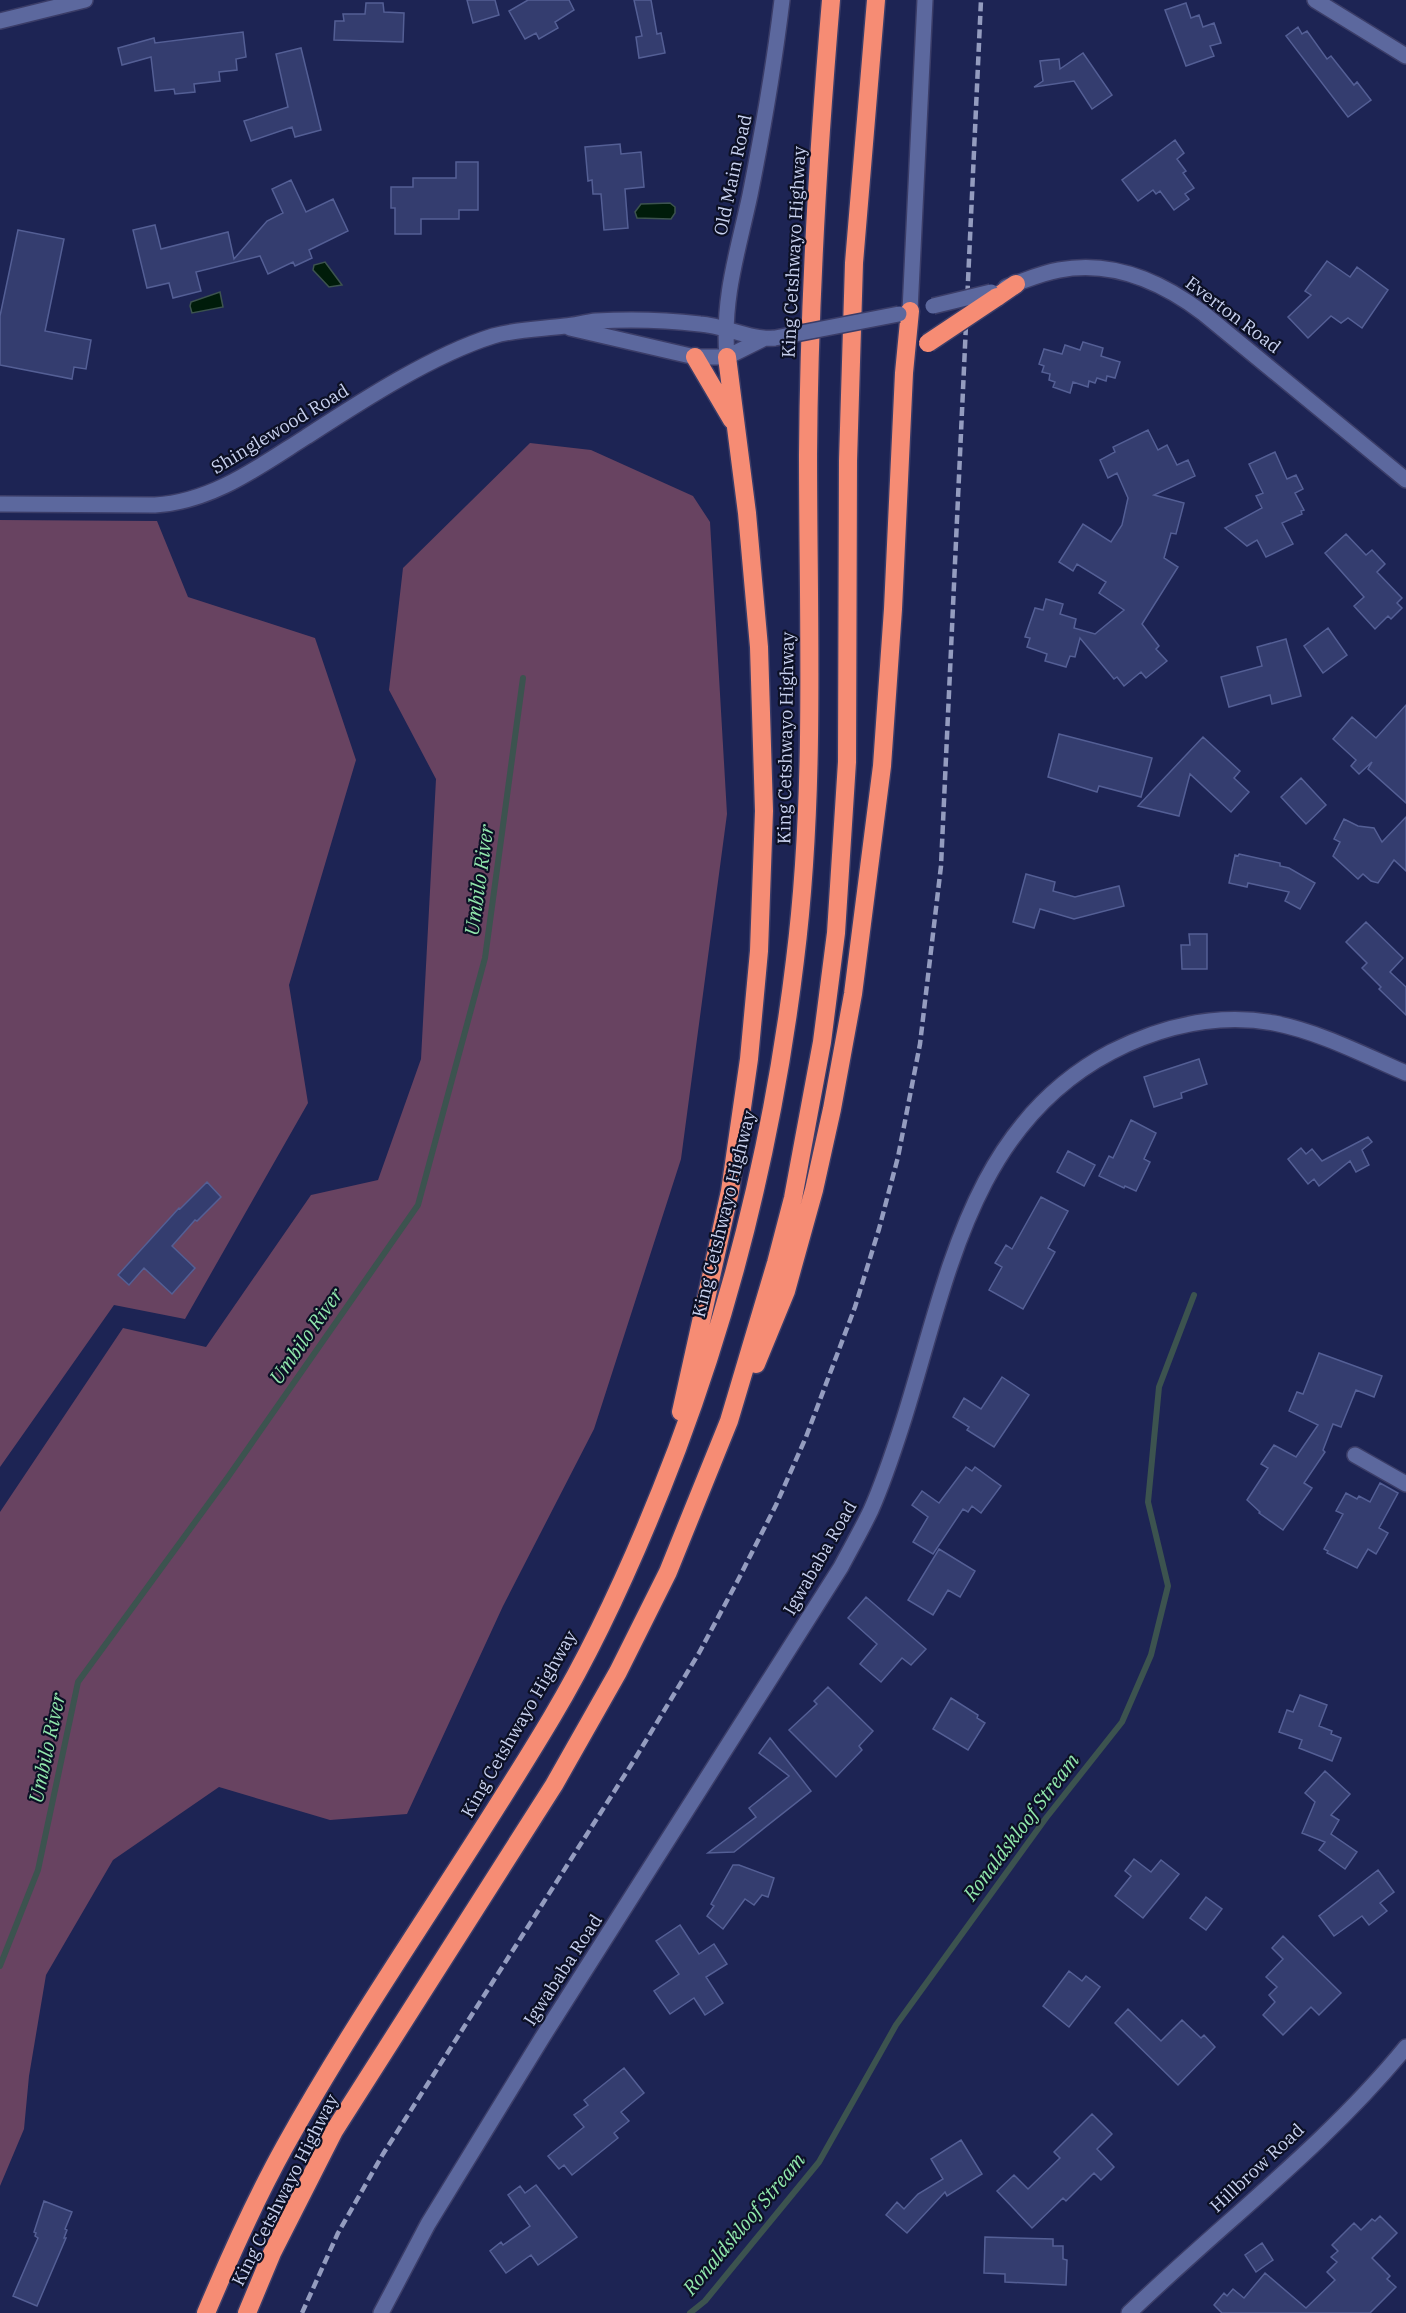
<svg xmlns="http://www.w3.org/2000/svg" width="1406" height="2313" viewBox="0 0 1406 2313" font-family="'IBM Plex Serif',serif">
<style>
.green{fill:#684361}
.water{fill:#001c0a;stroke:#3c534f;stroke-width:1.5}
.lines{fill:none;stroke-linecap:round;stroke-linejoin:round}
.stream{stroke:#3c534f;stroke-width:6}
.building{fill:#343d6f;stroke:#545f95;stroke-width:1.5}
.minor-casing{stroke:#3b3d68;stroke-width:18}
.highway-casing{stroke:#3b3d68;stroke-width:21}
.minor{stroke:#5c689e;stroke-width:15}
.highway{stroke:#f68c74;stroke-width:18}
.rail{stroke:#949cbf;stroke-width:4.5;stroke-dasharray:9 4.5;stroke-linecap:butt}
.minor-bridge-casing{stroke:#3b3d68;stroke-width:18;stroke-linecap:butt}
.highway-bridge-casing{stroke:#3b3d68;stroke-width:21;stroke-linecap:butt}
.minor-bridge{stroke:#5c689e;stroke-width:15}
.highway-bridge{stroke:#f68c74;stroke-width:18}
.labels{text-anchor:middle;stroke-width:4.5;stroke-linejoin:round;paint-order:stroke}
.street-label{font-size:18px;fill:#c9d2f0;stroke:#0c1025}
.water-label{font-size:20px;font-style:italic;fill:#91e8ad;stroke:#0c1025}
</style>
<rect width="100%" height="100%" fill="#1d2454"/>
<path class="green" d="M530 443 591 450 693 496 710 522 727 814 681 1159 594 1429 503 1606 407 1814 330 1820 219 1787 113 1860 46 1975 29 2076 24 2129 0 2186V1512L123 1328 206 1347 311 1195 378 1180 421 1059 436 779 389 690 403 568Z
M0 520 157 521 188 597 315 638 356 760 289 985 308 1103 185 1319 114 1305 0 1467Z"/>
<path class="water" d="M670 203 675 207V213L671 219 637 218 635 212 641 204Z
M325 262 342 285 329 287 313 270 314 265Z
M220 292 223 307 192 313 190 306 191 302Z"/>
<g class="lines">
<path class="stream" d="M0 1966 38 1870 78 1682 228 1477 418 1205 485 958 523 678
M690 2313 705 2301 819 2162 896 2025 1046 1818 1122 1722 1151 1655 1168 1586 1148 1502 1159 1387 1194 1295"/>
</g>
<path class="building" d="M467 0H495L499 15 473 23Z
M528 0H569L574 10 555 22 558 28 539 39 536 33 525 39 509 11Z
M634 0H651L657 34 661 33 665 53 639 58 636 37 642 36Z
M366 3H383L384 12 404 13 403 42 334 40 335 21H344L343 14H365Z
M1186 3 1191 18 1199 15 1203 27 1214 23 1221 43 1210 46 1214 56 1186 66 1165 10Z
M1298 27 1302 34 1307 31 1327 59 1331 56 1354 85 1357 82 1371 100 1348 117 1286 36Z
M243 32 246 57 236 59 237 70 219 72 220 81 194 84 195 92 175 94 174 89 155 91 151 57 122 65 118 48 154 38 155 43Z
M301 48 321 130 295 137 292 127 251 141 244 121 288 107 276 54Z
M1083 53 1112 95 1092 109 1074 81 1034 87 1043 81 1040 61 1059 59 1060 69Z
M1175 140 1184 153 1177 159 1186 171 1183 173 1194 188 1185 194 1189 199 1174 210 1160 191 1156 194 1153 190 1138 201 1122 180Z
M620 144 621 154 641 152 644 187 625 189 628 228 604 230 601 194H593L592 180 588 181 585 147Z
M456 162H478V210H459V219H421V234H395V208H391V187H413V178H456Z
M291 180 306 212 333 199 348 231 309 250 312 258 295 266 293 262 268 274 260 256 196 272 201 291 173 298 169 283 147 288 133 230 155 225 161 249 228 232 234 259 267 221 283 213 272 189Z
M18 230 64 239 45 331 91 340 86 369 74 367 72 379 0 365V316Z
M1327 261 1350 277 1357 267 1388 290 1362 328 1348 318 1341 323 1331 316 1308 338 1288 317 1311 295 1305 291Z
M1083 342 1103 348 1101 356 1120 362 1115 378 1107 376 1106 381 1097 378 1095 383 1089 381 1088 387 1073 382 1070 393 1053 387 1055 382 1049 380 1050 374 1042 372 1044 366 1039 364 1044 349 1062 354 1065 345 1080 350Z
M1148 430 1158 450 1167 445 1177 465 1188 460 1195 476 1154 495 1184 503 1176 534 1171 533 1164 558 1178 567 1142 624 1159 646 1156 649 1167 661 1146 678 1141 672 1124 686 1117 677 1114 679 1080 638 1075 657 1070 656 1066 667 1045 661 1047 654 1027 647 1030 638 1025 637 1035 608 1043 610 1046 599 1063 604 1060 614 1076 619 1074 628 1095 634 1124 610 1099 593 1106 582 1077 564 1073 571 1059 562 1083 524 1111 542 1122 525 1128 498 1117 473 1108 478 1100 460 1115 452 1113 447Z
M1275 452 1287 479 1296 475 1303 489 1295 493 1304 510 1301 511 1302 514 1282 523 1293 544 1266 557 1257 540 1247 546 1225 528 1262 508 1256 496 1263 493 1249 464Z
M1346 534 1366 555 1372 550 1385 564 1377 572 1402 598 1397 603 1402 608 1391 619 1388 616 1375 629 1354 606 1364 597 1325 553Z
M1328 628 1347 655 1323 673 1304 646Z
M1286 639 1301 696 1272 704 1270 695 1229 707 1221 677 1262 666 1257 647Z
M1406 705V803L1368 769 1372 762 1359 774 1351 766 1356 760 1333 739 1352 717 1376 738Z
M1059 734 1152 758 1141 797 1099 786 1097 792 1048 777Z
M1203 737 1240 771 1234 778 1249 792 1231 812 1190 774 1179 816 1138 806Z
M1301 778 1326 805 1306 824 1281 797Z
M1406 817V871L1394 860 1378 883 1371 881 1363 874 1358 879 1333 856 1340 842 1334 839 1344 819 1358 826 1374 828 1382 842Z
M1239 854 1280 863V866L1289 868 1315 883 1300 909 1285 901 1289 892 1248 883 1247 887 1229 883 1235 855 1238 856Z
M1026 874 1055 882 1053 891 1075 897 1119 886 1124 906 1074 919 1040 909 1034 928 1013 922Z
M1366 922 1403 958 1390 972 1406 987V1015L1379 989 1381 987 1362 968 1367 963 1346 942Z
M1189 934H1207V969H1182L1181 945H1190Z
M1199 1059 1207 1084 1181 1093 1182 1098 1154 1107 1144 1077Z
M1131 1120 1156 1133 1144 1159 1150 1162 1136 1191 1125 1186 1124 1188 1099 1176 1109 1156 1113 1158Z
M1368 1137 1372 1142 1362 1150 1369 1165 1356 1172 1350 1161 1319 1186 1314 1179 1308 1184 1288 1159 1301 1148 1306 1154 1312 1149 1322 1161Z
M1068 1151 1095 1165 1084 1186 1057 1172Z
M207 1182 221 1197 197 1221 195 1220 172 1246 195 1268 172 1294 144 1268 129 1285 118 1275 179 1208 180 1209Z
M1041 1197 1068 1211 1048 1248 1055 1252 1023 1309 989 1290 1002 1267 995 1263 1006 1245 1012 1249Z
M1319 1353 1382 1376 1374 1397 1356 1390 1341 1427 1333 1424 1323 1450 1325 1452 1304 1483 1312 1488 1283 1530 1259 1513 1260 1512 1247 1500 1268 1468 1261 1464 1274 1445 1296 1457 1318 1425 1289 1411 1297 1392 1303 1394Z
M1002 1377 1029 1395 994 1447 967 1430 969 1427 953 1417 964 1398 981 1409Z
M966 1467 972 1471 975 1467 1001 1486 981 1513 972 1506 968 1512 963 1509 933 1554 913 1542 928 1517 912 1505 922 1491 939 1503Z
M1380 1483 1398 1493 1379 1528 1388 1533 1376 1554 1368 1549 1357 1568 1327 1553 1328 1551 1324 1549 1343 1514 1336 1511 1346 1493 1357 1499 1359 1496 1370 1502Z
M939 1549 975 1571 960 1597 948 1590 933 1615 908 1600Z
M866 1597 926 1649 911 1665 902 1658 881 1682 860 1664 877 1644 848 1618Z
M828 1687 873 1731 859 1746 862 1750 836 1777 789 1730 817 1704 814 1701Z
M1300 1695 1327 1705 1319 1726 1332 1731 1331 1734 1341 1738 1332 1761 1299 1748 1302 1740 1279 1732 1287 1710 1293 1712Z
M951 1698 978 1715 977 1718 985 1723 968 1750 933 1729Z
M770 1738 811 1791 734 1852 708 1853 756 1817 749 1808 789 1776 759 1753Z
M1325 1771 1350 1794 1331 1815 1339 1820 1331 1834 1357 1852 1345 1869 1319 1850 1325 1842 1302 1833 1315 1802 1305 1793Z
M1134 1859 1151 1872 1161 1860 1179 1874 1143 1918 1115 1896 1131 1876 1125 1871Z
M733 1865H739L774 1878 768 1897 762 1895 754 1905 745 1899 723 1929 707 1916 714 1906 711 1904Z
M1378 1870 1394 1892 1380 1903 1387 1911 1369 1925 1362 1916 1334 1936 1319 1916Z
M1206 1897 1222 1909 1206 1930 1190 1918Z
M680 1925 699 1954 714 1944 727 1964 706 1977 723 2003 705 2015 694 1998 670 2014 654 1991 679 1974 656 1941Z
M1283 1936 1341 1993 1319 2015 1311 2007 1283 2035 1263 2015 1275 2002 1269 1995 1277 1987 1266 1977 1283 1959 1272 1948Z
M1069 1971 1082 1981 1086 1976 1100 1987 1069 2027 1043 2006Z
M1128 2009 1161 2041 1182 2020 1201 2038 1204 2035 1215 2047 1178 2085 1115 2023Z
M624 2068 644 2093 621 2112 629 2121 614 2133 618 2138 572 2175 564 2165 559 2169 548 2156 584 2127 574 2115 588 2105 584 2100Z
M1092 2114 1112 2134 1097 2149 1114 2167 1101 2180 1094 2173 1066 2201 1063 2198 1032 2228 997 2191 1014 2175 1028 2189 1060 2158 1054 2152Z
M961 2140 982 2174 947 2196 945 2192 907 2233 886 2215 897 2202 904 2209 918 2194 943 2179 931 2159Z
M536 2185 577 2237 538 2265 531 2255 506 2273 490 2251 501 2242 503 2245 530 2226 508 2195 520 2186 525 2193Z
M44 2201 72 2212 65 2229 67 2230 64 2238H66L37 2306 13 2296 38 2238 35 2236 36 2233 34 2232Z
M1380 2216 1397 2233 1372 2258 1390 2276 1387 2279 1396 2287 1370 2313H1222L1214 2305 1224 2293 1227 2296 1233 2289 1244 2298 1265 2273 1306 2308 1335 2280 1327 2272 1337 2262 1331 2257 1338 2251 1332 2245 1354 2223 1361 2230 1372 2219 1375 2221Z
M985 2237 1053 2239V2246H1063V2259L1067 2260 1066 2285 1005 2282V2274L984 2273Z
M1262 2243 1273 2260 1256 2272 1245 2255Z"/>
<g class="lines">
<g class="minor-casing">
<path id="minor" d="M1315 0 1406 56
M0 21 85 0
M1006 287C1024 281 1041 273 1059 270 1112 260 1162 282 1203 313L1406 480
M910 311 925 0
M570 328 695 357H727L763 339
M727 357C722 298 738 251 750 195 763 130 774 66 782 0
M0 504 155 505C212 502 260 466 306 437 360 402 432 355 493 336 517 329 541 329 565 326 575 325 586 322 596 321 630 319 666 320 700 324 726 326 750 340 775 338
M1355 1455 1406 1484
M381 2313 428 2224 542 2038 841 1567C851 1548 862 1529 871 1510 883 1483 893 1453 902 1425 947 1285 968 1127 1111 1052 1162 1026 1217 1013 1274 1023 1320 1032 1364 1055 1406 1073
M1129 2313C1221 2224 1325 2146 1406 2047"/>
</g>
<g class="highway-casing">
<path id="highway" d="M997 297 1016 284
M695 357 732 420
M756 1364 786 1291 814 1190 832 1109 853 994 882 766 893 609 904 373 910 311
M681 1412 730 1191 749 1059 759 951 764 811 759 647 747 513 727 357
M206 2313C230 2256 255 2200 285 2146 367 1999 466 1862 552 1717 602 1633 642 1541 677 1449 736 1292 775 1126 795 960 816 792 808 623 808 455 809 303 818 152 831 0
M247 2313 272 2253 334 2131 554 1785 618 1672 668 1572 729 1421 776 1263 793 1198 822 1042 836 933 847 762 848 461 854 263 876 0"/>
</g>
<use href="#minor" class="minor"/>
<use href="#highway" class="highway"/>
<path class="rail" d="M302 2313 338 2233 383 2154 633 1762 699 1653 737 1582 776 1505 806 1437 855 1307 879 1229 898 1157 920 1044 941 866 981 0"/>
<g class="minor-bridge-casing">
<path id="minor-bridge" d="M933 306 991 292
M775 338 899 314"/>
</g>
<g class="highway-bridge-casing">
<path id="highway-bridge" d="M928 343 997 297"/>
</g>
<use href="#minor-bridge" class="minor-bridge"/>
<use href="#highway-bridge" class="highway-bridge"/>
</g>
<g class="labels">
<g class="street-label">
<text transform="translate(733 175) rotate(-78)" y="6">Old Main Road</text>
<text transform="translate(794 252) rotate(-87)" y="6">King Cetshwayo Highway</text>
<text transform="translate(1233 315) rotate(37)" y="6">Everton Road</text>
<text transform="translate(280 429) rotate(-31)" y="6">Shinglewood Road</text>
<text transform="translate(786 738) rotate(-89)" y="6">King Cetshwayo Highway</text>
<text transform="translate(724 1214) rotate(-76)" y="6">King Cetshwayo Highway</text>
<text transform="translate(820 1558) rotate(-60)" y="6">Igwababa Road</text>
<text transform="translate(519 1724) rotate(-60)" y="6">King Cetshwayo Highway</text>
<text transform="translate(563 1970) rotate(-57)" y="6">Igwababa Road</text>
<text transform="translate(1257 2168) rotate(-43)" y="6">Hillbrow Road</text>
<text transform="translate(285 2190) rotate(-63)" y="6">King Cetshwayo Highway</text>
</g>
<g class="water-label">
<text transform="translate(479 880) rotate(-82)" y="7">Umbilo River</text>
<text transform="translate(306 1336) rotate(-55)" y="7">Umbilo River</text>
<text transform="translate(47 1748) rotate(-78)" y="7">Umbilo River</text>
<text transform="translate(1021 1827) rotate(-53)" y="7">Ronaldskloof Stream</text>
<text transform="translate(744 2224) rotate(-50)" y="7">Ronaldskloof Stream</text>
</g>
</g>
</svg>
